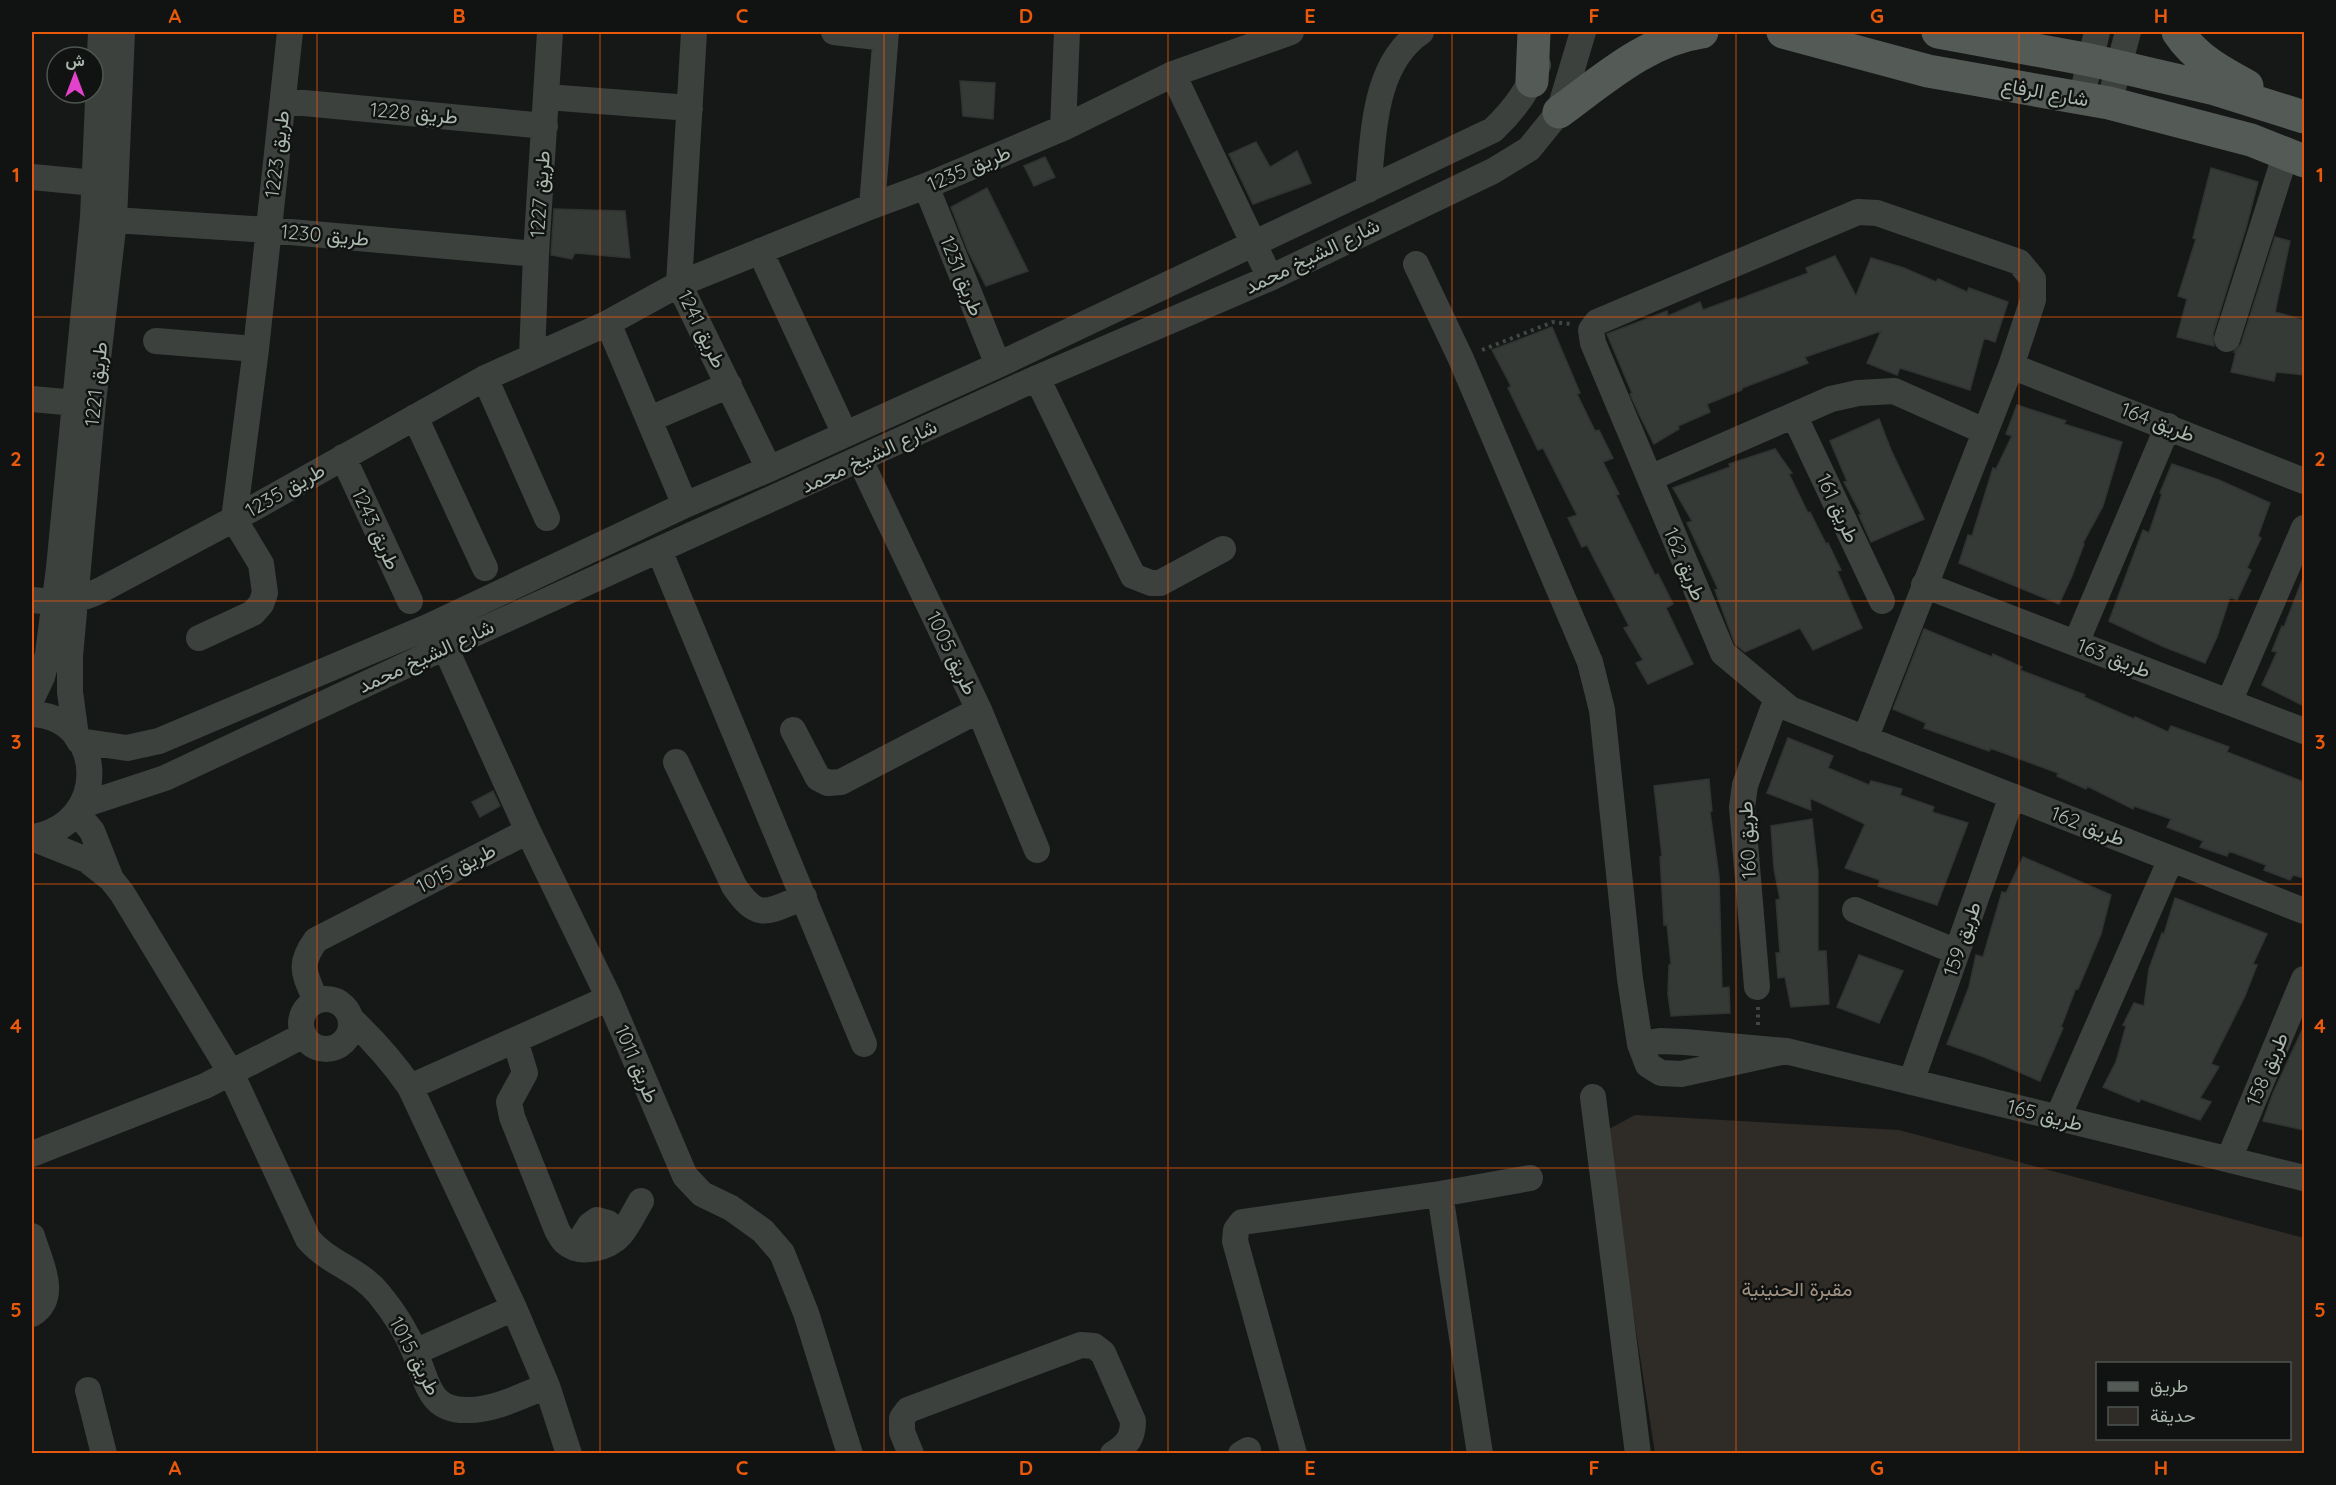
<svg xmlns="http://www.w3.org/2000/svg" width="2336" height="1485" viewBox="0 0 2336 1485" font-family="Quicksand,Vazirmatn,sans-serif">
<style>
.green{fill:#2f2b26;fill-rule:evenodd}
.building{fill:#363a37;stroke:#303332;stroke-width:1.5}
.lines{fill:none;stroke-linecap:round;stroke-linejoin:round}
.path{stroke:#414843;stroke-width:4;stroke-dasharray:3 4.5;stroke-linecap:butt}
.minor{stroke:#3c413e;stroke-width:26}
.major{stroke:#545b56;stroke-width:33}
.grid{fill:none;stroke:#e8590c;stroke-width:1.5;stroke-opacity:0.55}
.labels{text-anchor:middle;stroke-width:5;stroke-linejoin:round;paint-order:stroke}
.street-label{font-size:20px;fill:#a9b7ac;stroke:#111312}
.park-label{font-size:20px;fill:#a09282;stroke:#111312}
.neatline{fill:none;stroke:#e8590c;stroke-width:2}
.grid-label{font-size:20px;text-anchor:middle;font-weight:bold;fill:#e8590c}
</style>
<rect width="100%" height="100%" fill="#161817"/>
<path class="green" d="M1635 1115 1899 1130 2304 1238V1453H1655L1605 1131ZM2098 1364H2290V1438H2098Z"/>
<path class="building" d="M960 81 995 83 993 119 963 116Z
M1256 142 1270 167 1297 151 1311 183 1253 204 1229 154Z
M1045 157 1055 177 1034 186 1024 166Z
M2211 168 2258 182 2246 228 2213 334 2214 346 2177 337 2187 299 2178 296 2196 239 2193 238Z
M987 188 1028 271 986 286 968 251 951 207Z
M554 209 625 211 630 258 575 253 572 259 551 255Z
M2275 237 2290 241 2275 312 2304 320V375L2276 372 2274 381 2231 372 2236 352H2234L2241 344Z
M1835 256 1856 296 1871 258 1904 268 1936 282 1938 279 1967 292 1969 288 2008 302 1995 342 1984 338 1970 390 1900 368 1897 375 1867 363 1881 331 1805 357 1808 363 1742 388V390L1707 404 1710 412 1678 426 1679 429 1654 444 1640 416 1630 394 1632 393 1607 334 1667 311 1668 316 1700 302 1703 310 1736 298 1737 300 1808 273 1806 268Z
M1552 327 1580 393 1577 394 1595 431 1599 430 1613 458 1603 462 1619 494 1616 495 1655 575 1658 574 1673 604 1666 608 1693 664 1648 684 1636 663 1643 660 1624 628 1629 626 1587 545 1582 547 1568 518 1577 515 1543 448 1538 450 1508 388 1511 386 1492 350Z
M2017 405 2066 421 2064 424 2122 442 2103 506 2083 543 2084 544 2072 576 2059 604 1959 563 1968 535 1972 536 1993 468 1996 469 2012 436 2006 434Z
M1879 419 1891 450 1924 519 1871 542 1859 515 1861 514 1844 482 1847 481 1830 441Z
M1775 449 1792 473 1789 474 1808 513 1810 512 1826 544 1828 543 1841 570 1837 571 1862 628 1813 650 1800 628 1745 652 1735 644 1715 590 1718 589 1687 523 1692 521 1673 488 1730 467 1729 464Z
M2172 464 2219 480 2270 503 2258 536 2261 538 2247 568 2251 570 2237 600 2230 597 2217 637 2205 663 2162 646 2109 621 2143 530 2149 533 2162 494 2160 493Z
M2303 578H2304V706L2262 685 2277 652 2272 651 2282 626 2284 627Z
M1924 629 1992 657 1993 654 2022 667 2020 670 2085 695 2084 697 2134 719 2135 717 2168 732 2171 726 2229 747 2227 752 2304 782V878L2293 875 2290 880 2264 870 2266 865 2229 851 2227 856 2200 847 2203 841 2167 827 2171 819 2134 806 2133 809 2087 786 2086 789 2057 776 2058 773 1990 748 1989 751 1924 728 1926 723 1893 709Z
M1788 738 1833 756 1828 768 1869 785 1871 781 1902 789 1900 795 1934 807 1932 812 1968 823 1937 905 1878 886 1880 880 1845 868 1865 824 1810 798 1811 810 1767 793Z
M1709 779 1712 811 1710 812 1719 876 1722 988 1729 987 1730 1013 1671 1016 1668 994 1669 965 1671 964 1667 924 1664 925 1660 857 1662 856 1654 786Z
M493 791 500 806 480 817 472 802Z
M1812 819 1818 872V951H1826L1829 1004 1791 1007 1785 977 1778 978 1776 953H1780L1776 900 1780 899 1774 869 1771 826Z
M2023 857 2111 895 2101 934 2078 989 2076 988 2061 1027 2063 1028 2040 1081 1984 1057 1947 1044 1969 987 1976 955 1983 957 2002 892 2006 893Z
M2175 898 2267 934 2253 964 2257 965 2245 996 2211 1064 2219 1067 2200 1098 2211 1102 2200 1120 2141 1099 2139 1102 2103 1087 2116 1062 2126 1026 2123 1025 2134 1003 2144 1006 2149 969 2162 933 2164 934Z
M1859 955 1903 971 1879 1023 1837 1007Z
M2304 1026V1130L2263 1121 2273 1093Z"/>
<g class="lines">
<path class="path" d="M1482 350 1553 322 1571 324
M1758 1007V1027"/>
<path class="minor" d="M694 32 679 284 769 469
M834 32 885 38
M1173 74 1270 278
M547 97 690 108
M2081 99 2097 32
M283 101 545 126
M2109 103 2128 32
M1063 128 1067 32
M32 177 95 183
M926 186 998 365
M1368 190C1374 137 1372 65 1421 32
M872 206 886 32
M114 220 268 230 536 254
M760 251 845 434
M1416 264 1461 359 1590 662 1602 710 1630 979 1640 1044 1648 1065 1661 1073 1681 1074 1786 1051
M608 323 685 505
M2227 339 2286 153
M156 341 256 349
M532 356 536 254 550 32
M2011 366 2304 481
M485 378 547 518
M1037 378 1133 576 1151 583H1160L1223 549
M32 399 76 403
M1794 415 1882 601
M415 417 485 568
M650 419 729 385
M343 457 410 601
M860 460 979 710 1037 850
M1650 478 1831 399 1858 393 1894 391 1984 431
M659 550 864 1044
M1924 585 2304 731
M32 600C57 603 77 602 101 590L234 519 485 378 608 323 679 284 872 206 926 186 1063 128 1173 74 1291 32
M199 638 253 613 261 604 265 593 261 564 234 519 256 349 290 32
M2076 643 2168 426
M445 647 528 831 609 998 685 1176 702 1194 731 1208 763 1231 782 1253 806 1313 850 1454
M32 698 42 677 48 654 59 568 93 217 101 32
M2229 702 2304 528
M32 714C105 717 112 824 32 837
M793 730 818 778 828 783 841 782 979 710
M76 736 70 692V656L93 402 114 220 122 32
M1865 739 2011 366 2033 300V279L2019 262 1877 213 1858 212 1597 322 1591 330 1593 343 1723 653 1790 709 2304 911
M79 741 127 748 159 741 430 626 685 505 769 469 998 365 1493 130C1512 112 1529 90 1538 65
M676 762 734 886C759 923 768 911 804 897
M83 805 165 778 445 647 1037 378 1270 278 1493 171 1529 149 1559 112 1583 32
M32 838 87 860 111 879 92 831 77 813
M111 879 122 893 231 1073 308 1239C328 1263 360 1270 379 1294 393 1311 407 1333 415 1353 428 1381 428 1412 469 1410 495 1410 523 1395 547 1386
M1855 910 1957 952
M1757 987 1742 807 1745 785 1777 698
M301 1024a25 25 0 1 1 50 0a25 25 0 1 1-50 0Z
M316 1001C305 974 297 966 316 940L528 831
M352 1020C374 1041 393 1062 410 1087L514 1308 547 1386 569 1454
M515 1040 525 1073 509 1102 512 1117 557 1230C559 1234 562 1239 565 1242 580 1256 609 1248 621 1234 629 1224 635 1211 641 1201
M1640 1044 1660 1041 1685 1042 1786 1051 2304 1178
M1911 1082 2012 796
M410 1087 609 998
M1593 1097 1638 1454
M2058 1117 2171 859
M32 1154 205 1086 304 1035
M2229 1159 2304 979
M1440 1194 1480 1454
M32 1236C39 1261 60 1296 32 1314
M575 1248 590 1225 597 1220 608 1223 617 1238
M415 1352 514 1308
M88 1390 104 1454
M911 1454 902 1432V1418L908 1410 1081 1345 1094 1346 1103 1353 1133 1421C1133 1438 1127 1445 1113 1454
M1241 1454 1248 1450
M1294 1454 1235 1241 1236 1230 1242 1222 1440 1194 1530 1178"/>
<path class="major" d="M1783 32 1928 71 2109 103 2251 140 2304 161
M1938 32 2090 60 2215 89 2304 117
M2178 32C2195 58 2221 72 2247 86
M1532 81 1534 32
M1559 112C1603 80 1647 40 1702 32"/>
</g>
<path class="grid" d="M317 32V1454M600 32V1454M884 32V1454M1168 32V1454M1452 32V1454M1736 32V1454M2019 32V1454M32 317H2304M32 601H2304M32 884H2304M32 1168H2304"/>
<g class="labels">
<g class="street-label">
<text transform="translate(2045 92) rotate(10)" y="7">شارع الرفاع</text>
<text transform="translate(414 113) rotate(5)" y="7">طريق 1228</text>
<text transform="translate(277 154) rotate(-83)" y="7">طريق 1223</text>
<text transform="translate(969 168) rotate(-23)" y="7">طريق 1235</text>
<text transform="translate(540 194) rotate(-86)" y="7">طريق 1227</text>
<text transform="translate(325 235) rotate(5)" y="7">طريق 1230</text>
<text transform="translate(1312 256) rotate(-26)" y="7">شارع الشيخ محمد</text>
<text transform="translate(962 276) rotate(68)" y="7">طريق 1231</text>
<text transform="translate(702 329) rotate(64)" y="7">طريق 1241</text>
<text transform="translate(96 384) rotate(-84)" y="7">طريق 1221</text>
<text transform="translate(2158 422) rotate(21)" y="7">طريق 164</text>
<text transform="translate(869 456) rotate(-25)" y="7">شارع الشيخ محمد</text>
<text transform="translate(285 490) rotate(-30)" y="7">طريق 1235</text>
<text transform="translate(1838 508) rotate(65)" y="7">طريق 161</text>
<text transform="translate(376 529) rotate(65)" y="7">طريق 1243</text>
<text transform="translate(1685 564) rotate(67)" y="7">طريق 162</text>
<text transform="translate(952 653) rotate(64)" y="7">طريق 1005</text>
<text transform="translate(426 656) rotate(-25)" y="7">شارع الشيخ محمد</text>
<text transform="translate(2114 658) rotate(21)" y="7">طريق 163</text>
<text transform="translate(2088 826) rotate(21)" y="7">طريق 162</text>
<text transform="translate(1747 840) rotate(-93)" y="7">طريق 160</text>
<text transform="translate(456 868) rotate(-27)" y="7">طريق 1015</text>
<text transform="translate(1962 939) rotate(-71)" y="7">طريق 159</text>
<text transform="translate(637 1064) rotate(67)" y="7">طريق 1011</text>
<text transform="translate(2267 1069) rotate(-67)" y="7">طريق 158</text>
<text transform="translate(2045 1115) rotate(14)" y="7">طريق 165</text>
<text transform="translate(415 1356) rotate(62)" y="7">طريق 1015</text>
</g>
<g class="park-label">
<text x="1797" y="1296">مقبرة الحنينية</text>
</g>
</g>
<rect width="2336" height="1485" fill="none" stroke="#111312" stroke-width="66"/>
<rect x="2096" y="1362" width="195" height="78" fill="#111312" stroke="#4e5550" stroke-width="1.5"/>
<rect x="2108" y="1382" width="30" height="9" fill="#545b56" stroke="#4e5550" stroke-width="1.5"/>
<text x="2150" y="1392" font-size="18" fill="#a9b7ac">طريق</text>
<rect x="2108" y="1407" width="30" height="18" fill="#2f2b26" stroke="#4e5550" stroke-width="1.5"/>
<text x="2150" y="1422" font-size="18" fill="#a9b7ac">حديقة</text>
<g transform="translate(75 75)"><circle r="28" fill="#111312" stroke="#4e5550" stroke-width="1.5"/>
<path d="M0-4.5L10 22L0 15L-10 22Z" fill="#e243ca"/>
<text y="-9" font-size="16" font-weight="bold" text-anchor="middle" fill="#a9b7ac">ش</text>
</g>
<rect x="33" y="33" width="2270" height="1419" class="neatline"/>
<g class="grid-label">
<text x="175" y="23">A</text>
<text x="459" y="23">B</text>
<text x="742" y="23">C</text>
<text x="1026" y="23">D</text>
<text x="1310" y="23">E</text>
<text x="1594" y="23">F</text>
<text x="1877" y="23">G</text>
<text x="2161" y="23">H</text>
<text x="16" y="182">1</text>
<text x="2320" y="182">1</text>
<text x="16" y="466">2</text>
<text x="2320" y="466">2</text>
<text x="16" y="749">3</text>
<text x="2320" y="749">3</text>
<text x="16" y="1033">4</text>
<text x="2320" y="1033">4</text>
<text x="16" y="1317">5</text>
<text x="2320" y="1317">5</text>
<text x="175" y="1475">A</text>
<text x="459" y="1475">B</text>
<text x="742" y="1475">C</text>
<text x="1026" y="1475">D</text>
<text x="1310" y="1475">E</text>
<text x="1594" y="1475">F</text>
<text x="1877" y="1475">G</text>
<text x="2161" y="1475">H</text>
</g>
</svg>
